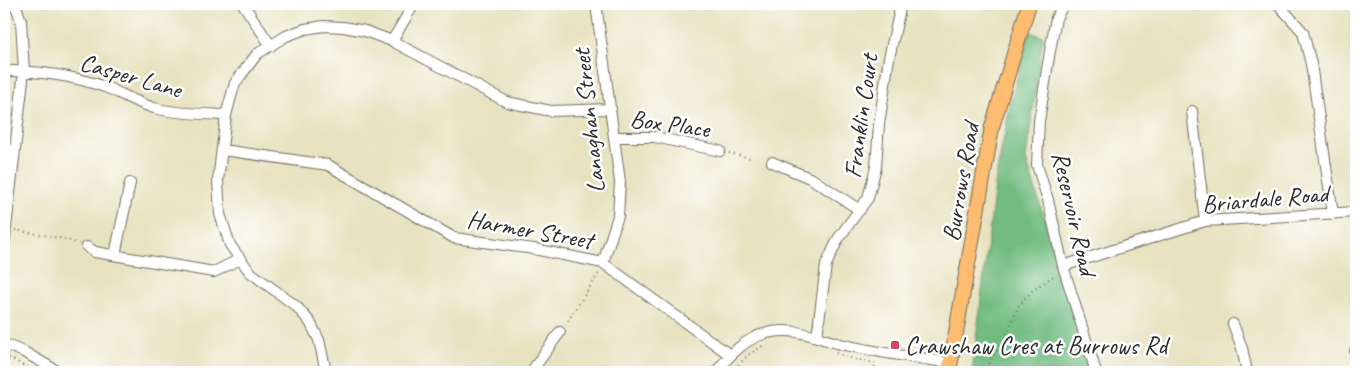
<svg xmlns="http://www.w3.org/2000/svg" width="1360" height="376" viewBox="0 0 1360 376" font-family="Caveat,sans-serif">
<style>
.forest{fill:#72bc82;stroke:#4e7456}
.lines{fill:none;stroke-linecap:round;stroke-linejoin:round}
.minor-casing{stroke:#6d6b5f;stroke-width:12}
.major-casing{stroke:#6d6b5f;stroke-width:16}
.path{stroke:#6d6b5f;stroke-width:2;stroke-dasharray:1 4;stroke-linecap:butt}
.minor{stroke:#fff;stroke-width:10}
.major{stroke:#febc70;stroke-width:14}
.poi-dot{fill:#d1495b;stroke:#fff;stroke-width:2}
.labels{text-anchor:middle;stroke-width:5;stroke-linejoin:round;paint-order:stroke}
.street-label{font-size:25px;fill:#2b2b2b;stroke:#fff}
.poi-label{font-size:25px;fill:#2b2b2b;stroke:#fff;text-anchor:start}
</style>
<rect width="100%" height="100%" fill="#fff"/>
<filter id="ink" filterUnits="userSpaceOnUse"><feTurbulence type="fractalNoise" baseFrequency=".02" numOctaves="2"/><feDisplacementMap in="SourceGraphic" scale="10" xChannelSelector="R" yChannelSelector="G"/><feConvolveMatrix kernelMatrix="1 2 1 2 8 2 1 2 1" color-interpolation-filters="sRGB"/></filter>
<filter id="wash" filterUnits="userSpaceOnUse"><feTurbulence type="fractalNoise" baseFrequency=".0096" numOctaves="4" result="noise"/><feDisplacementMap in="SourceGraphic" scale="20" xChannelSelector="R" yChannelSelector="G"/><feGaussianBlur stdDeviation="1.12" result="paint"/><feColorMatrix in="noise" values="0 0 0 0 0 0 0 0 0 0 0 0 0 0 0 0 0 1.4 0 .05"/><feComposite in="paint" operator="in"/></filter>
<g filter="url(#wash)">
<rect width="100%" height="100%" fill="#e8e2c0"/>
<path class="forest" d="M1029 32 1043 36 1026 159 1092 372H972L996 177 1011 101Z"/>
</g>
<g filter="url(#ink)">
<g class="lines">
<g class="minor-casing">
<path id="minor" d="M243 4 271 46
M596 4 620 182 618 216 603 263
M1064 4 1056 18 1050 51 1039 121 1037 165 1048 200 1063 266 1096 372
M1278 4 1303 32 1311 64 1333 214
M392 41 414 4
M4 71C37 71 74 76 105 87 123 94 140 105 158 109 180 114 203 114 226 115
M1192 111 1205 221
M614 137H655L720 151
M223 150 328 165 454 238 534 249 603 263 730 355
M772 162 812 179 860 210
M4 245 24 71 21 21 17 9 14 4
M87 247 95 252 214 272 240 259
M115 255 130 183
M1063 266 1205 221 1356 212
M1233 324 1242 348 1247 372
M817 337 826 265 838 239 868 198 876 167 879 124 889 58 900 9
M4 344 24 352 59 372
M1355 351H1356
M326 372 319 340 310 322 296 306 250 272 230 245 220 214 218 181 226 115 235 83 257 54 286 36 305 29 324 26 343 27 365 31 392 41 507 102 551 111 611 109
M531 372 560 332
M716 372C729 356 745 338 767 333 794 326 816 338 841 344 877 353 914 357 951 363"/>
</g>
<g class="major-casing">
<path id="major" d="M949 372 992 127 1029 4"/>
</g>
<path class="path" d="M729 153 750 158
M15 230 65 239 79 244
M565 325 599 273
M836 353 854 359 875 363
M4 357 10 358 35 372
M731 372 748 355 764 345
M874 372 875 363
M983 372 1003 341 1019 305 1032 291 1056 274"/>
<use href="#minor" class="minor"/>
<use href="#major" class="major"/>
</g>
</g>
<rect class="poi-dot" x="890" y="340" width="10" height="10" rx="2.5"/>
<g class="labels">
<g class="street-label">
<text transform="translate(131 75) rotate(16)" y="9">Casper Lane</text>
<text transform="translate(860 116) rotate(-82)" y="9">Franklin Court</text>
<text transform="translate(588 121) rotate(-96)" y="9">Lanaghan Street</text>
<text transform="translate(670 123) rotate(8)" y="9">Box Place</text>
<text transform="translate(960 182) rotate(-80)" y="9">Burrows Road</text>
<text transform="translate(1265 198) rotate(-5)" y="9">Briardale Road</text>
<text transform="translate(1075 213) rotate(77)" y="9">Reservoir Road</text>
<text transform="translate(530 229) rotate(10)" y="9">Harmer Street</text>
</g>
<g class="poi-label">
<text x="905" y="354">Crawshaw Cres at Burrows Rd</text>
</g>
</g>
<rect width="1360" height="376" fill="none" stroke="#fff" stroke-width="20"/>
</svg>
